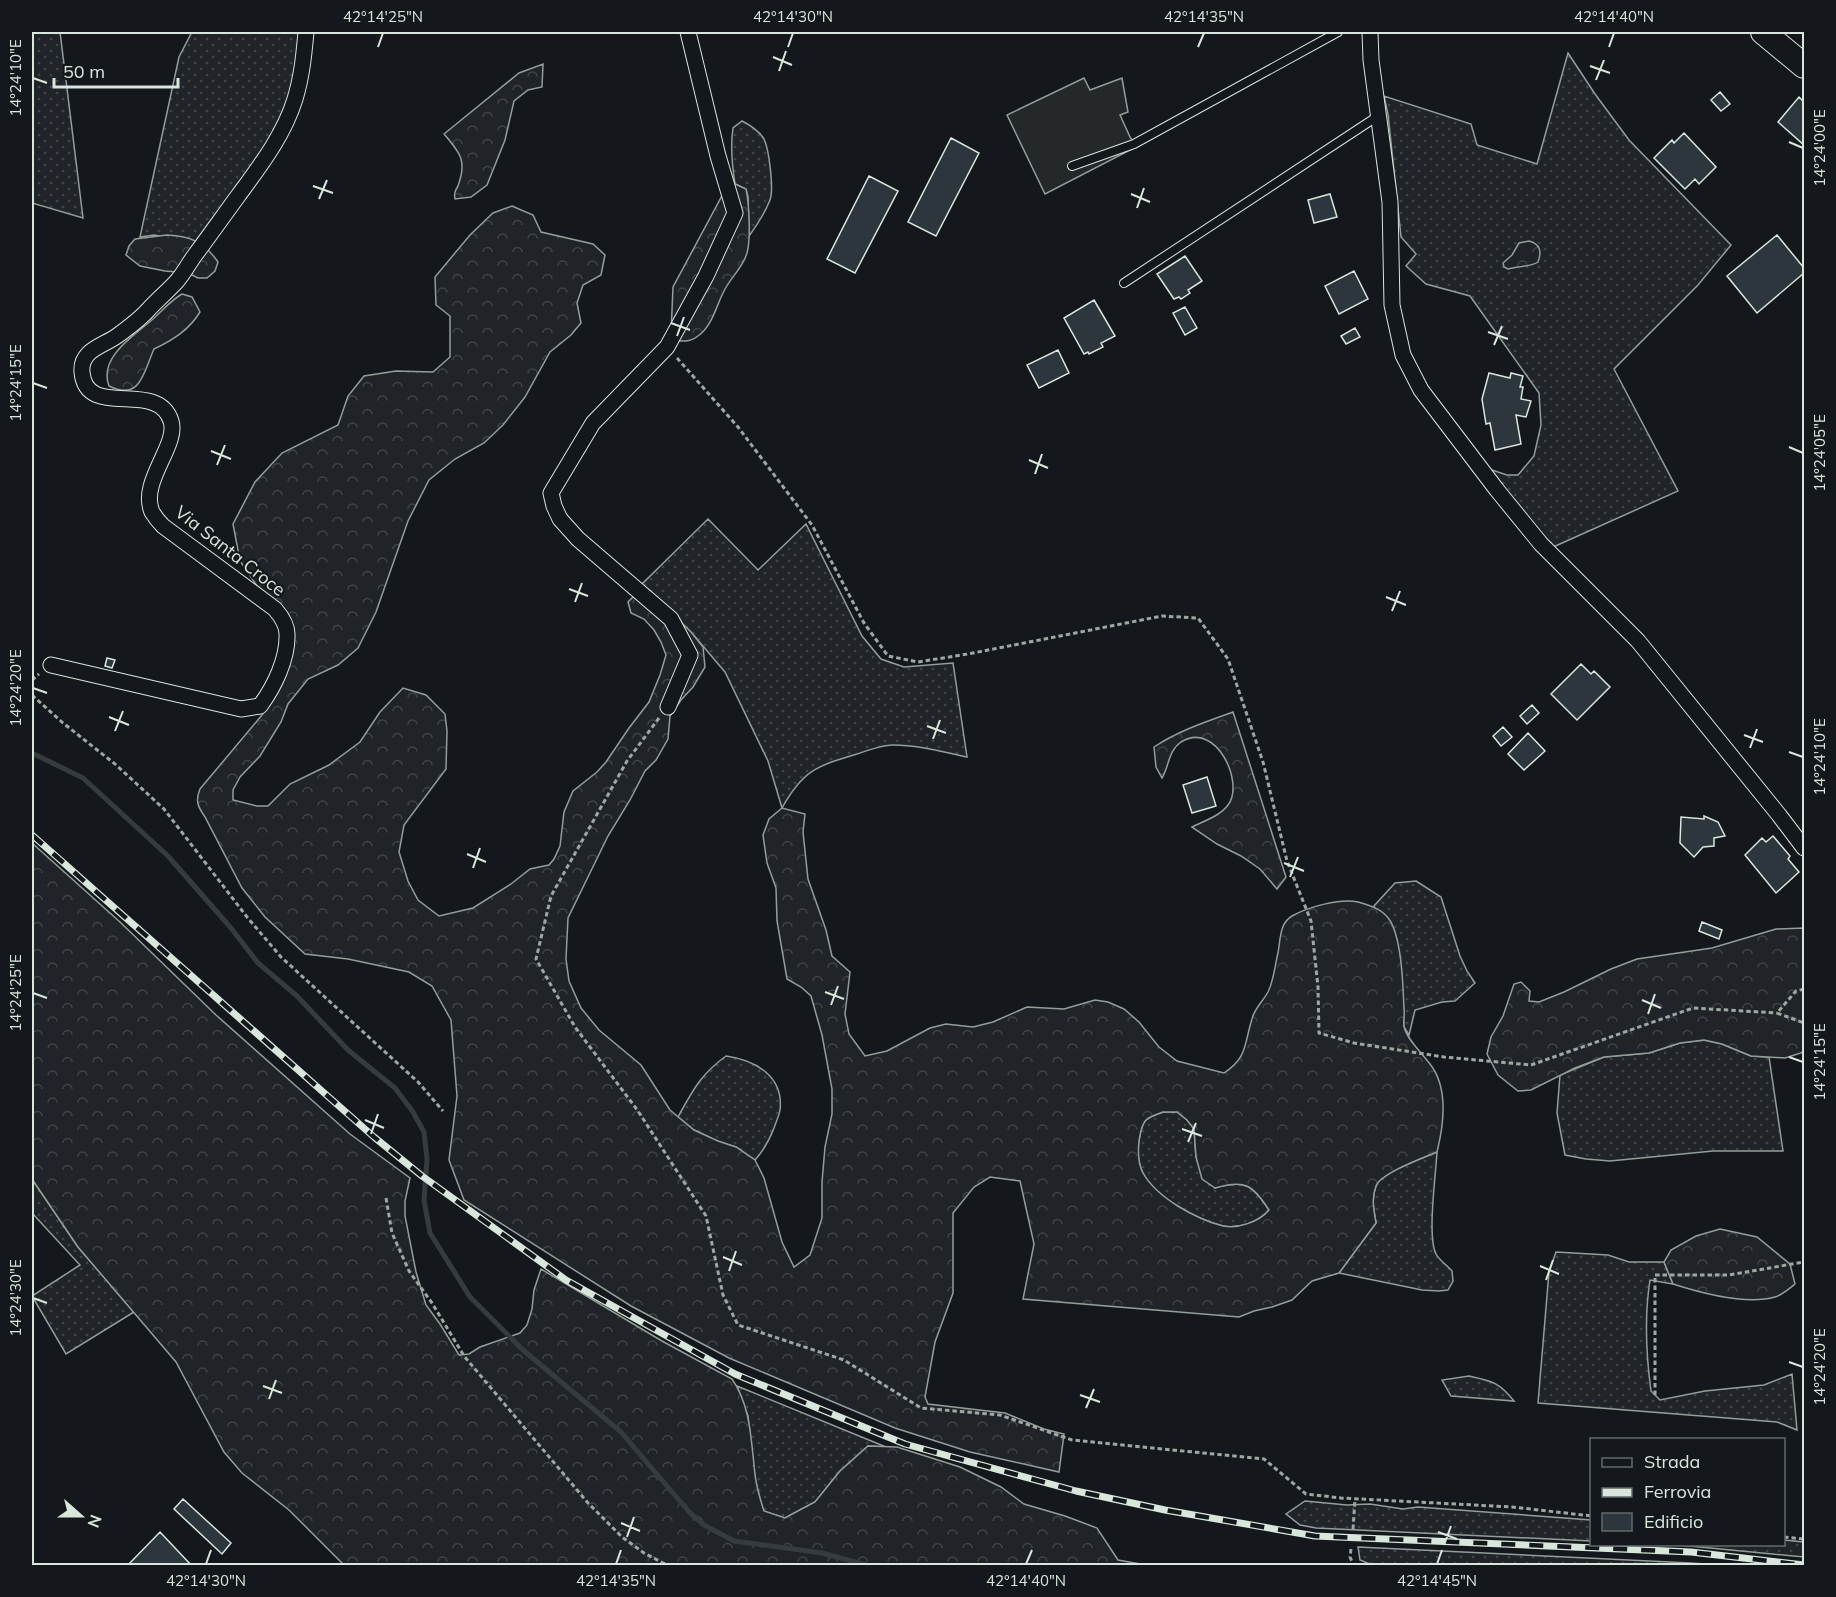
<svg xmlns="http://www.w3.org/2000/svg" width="1836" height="1597" viewBox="0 0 1836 1597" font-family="Mulish,sans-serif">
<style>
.grass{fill:url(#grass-dots);stroke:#939e99;stroke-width:1.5}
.forest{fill:url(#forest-crowns);stroke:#939e99;stroke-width:1.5;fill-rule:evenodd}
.parking{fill:#24282b;stroke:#939e99;stroke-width:1.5}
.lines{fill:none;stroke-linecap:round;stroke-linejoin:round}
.stream{stroke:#363b3e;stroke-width:5}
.building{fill:#2c363c;stroke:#d8e6dc;stroke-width:1.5}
.lane-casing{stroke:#d8e6dc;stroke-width:10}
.street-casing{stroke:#d8e6dc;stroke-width:17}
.primary-casing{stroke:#d8e6dc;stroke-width:26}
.path{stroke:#9da8a2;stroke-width:3;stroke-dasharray:4.5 3;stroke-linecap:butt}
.lane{stroke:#14181c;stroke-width:8}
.street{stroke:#14181c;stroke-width:15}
.primary{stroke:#14181c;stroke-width:24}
.rail-casing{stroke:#d8e6dc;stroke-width:7}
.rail{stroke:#14181c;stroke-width:4.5;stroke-dasharray:14;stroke-linecap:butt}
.ticks{fill:none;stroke:#d8e6dc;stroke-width:2}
.labels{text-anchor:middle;stroke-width:4.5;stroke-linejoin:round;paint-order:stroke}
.street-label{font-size:18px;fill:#d8e6dc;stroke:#14181c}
.neatline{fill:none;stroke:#d8e6dc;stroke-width:2}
.ticks-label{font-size:15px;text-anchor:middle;fill:#d8e6dc}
</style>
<defs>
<pattern id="grass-dots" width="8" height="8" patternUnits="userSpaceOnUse" patternTransform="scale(1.5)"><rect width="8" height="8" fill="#202428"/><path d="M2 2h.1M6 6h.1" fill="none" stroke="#404447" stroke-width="1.8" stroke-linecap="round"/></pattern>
<pattern id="forest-crowns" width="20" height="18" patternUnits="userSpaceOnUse" patternTransform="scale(1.5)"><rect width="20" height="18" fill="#202428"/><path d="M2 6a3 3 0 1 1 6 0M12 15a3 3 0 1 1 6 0" fill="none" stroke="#404447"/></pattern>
</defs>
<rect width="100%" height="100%" fill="#14181c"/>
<path class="grass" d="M32 32H60L83 218 32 203Z
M192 32H300L298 65 284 118 200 243 154 235 140 237 179 57Z
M1568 53 1595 94 1629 140 1731 245 1698 285 1614 369 1678 491 1551 548 1486 468 1507 475H1518L1534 456 1541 425 1539 393 1470 296 1426 284 1406 266 1416 254 1401 237 1388 114 1384 96 1471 124 1477 145 1537 164Z
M742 121C750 125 759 131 764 139 769 149 774 189 770 200 765 213 757 225 749 236L748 197 746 189 735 184C732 165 730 147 733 128Z
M708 519 758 570 806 524 862 636 881 659 904 667 953 663 967 757C943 752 918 745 893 745 882 745 869 750 857 754 817 766 803 770 782 808L768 761 725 672 691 632 660 602 639 587Z
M1416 881 1441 897 1460 956 1467 971 1475 983 1455 1001 1442 1002 1415 1010 1409 1035 1404 1027 1401 966 1374 906 1395 883Z
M1704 1040 1722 1044 1751 1056 1769 1057 1783 1151H1713L1610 1161 1586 1159 1565 1155 1557 1113 1560 1075 1604 1057 1649 1053 1680 1043Z
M726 1056C755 1060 784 1076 780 1110 779 1116 776 1122 774 1128 769 1141 764 1150 755 1160L736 1147 718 1142 694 1130 678 1117C693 1090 701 1074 726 1056Z
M1163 1112H1177L1187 1120 1194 1129 1196 1157 1215 1188C1245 1179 1253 1185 1269 1210 1259 1222 1238 1229 1223 1226 1196 1220 1156 1197 1143 1173 1138 1164 1137 1151 1139 1141 1140 1135 1141 1125 1146 1120 1150 1116 1158 1114 1163 1112Z
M1437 1152C1436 1173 1427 1237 1436 1254 1439 1260 1448 1266 1452 1271L1453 1281 1448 1290 1439 1291 1422 1290 1339 1273 1376 1223C1374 1211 1371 1199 1376 1186 1381 1173 1423 1158 1437 1152Z
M32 1179 78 1247 134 1312 66 1354 32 1296 80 1265 32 1213Z
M1556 1252 1608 1255 1629 1262H1664L1673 1284 1650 1280C1644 1318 1646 1354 1651 1391L1660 1400 1705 1391 1764 1385 1792 1374 1797 1430 1777 1422 1538 1403 1549 1272Z
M1469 1376C1492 1381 1499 1382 1514 1401L1451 1396 1442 1380Z
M737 1386 886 1447 868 1446 840 1471 815 1502 785 1518 763 1511 755 1478 748 1416Z
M1305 1501 1347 1505 1370 1504 1403 1509 1418 1507 1591 1520V1541L1316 1528 1300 1525 1286 1514Z
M1784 1540 1804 1542V1557L1679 1545 1784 1544Z
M1358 1547 1691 1563 1718 1565H1372L1360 1560Z"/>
<path class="forest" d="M543 64 542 87 528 90 514 101 505 140 487 185 471 197 455 199C454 193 455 191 458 186 467 161 461 154 444 134L519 73Z
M735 184 746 189C749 203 751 239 747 253 743 268 729 279 723 293 716 307 712 326 698 336 691 342 685 341 677 341L671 334 673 287 724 192Z
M512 206 533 215 541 232 593 244 605 255 601 275 583 285 577 303 581 323 571 335 550 352 525 397 503 425 484 443 455 459 429 480 408 521 376 612 358 648 338 665 308 679 288 704 281 722 260 756 240 777 233 790V800L257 806H268L290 784 329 765 360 742 380 712 403 688 426 695 445 714 447 731 446 769 404 825 399 852 408 881 418 900 439 916 473 908 511 884 530 869 549 865 554 859 560 846 564 812 573 791 597 772 606 762 629 728 649 702 660 675 666 655 661 642 654 630 644 619 631 613 628 602 634 596 660 602 691 632 703 647 705 667 693 687 681 700 670 716 668 739 656 760 645 771 630 800 608 836 568 918 566 959 569 981 581 1008 599 1030 641 1065 670 1110 694 1130 718 1141 736 1147 755 1160 764 1178 782 1242 794 1267 810 1255 822 1218V1182L825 1147 832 1114V1089L822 1035 811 996 801 987 787 979 777 921 776 888 767 863 763 835 769 819 782 808 805 814 803 832 808 879 826 930 832 956 850 972 845 1014 849 1034 865 1056 887 1051 930 1028 946 1024 973 1027 993 1022 1027 1007 1064 1009 1095 1000 1108 1002 1124 1009 1139 1022 1159 1047 1177 1061 1224 1073C1248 1057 1244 1044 1252 1019 1254 1009 1263 1001 1268 992 1273 982 1275 968 1277 957 1281 943 1278 924 1292 916 1308 907 1340 898 1358 902 1369 905 1382 909 1389 919 1402 938 1403 986 1404 1009 1405 1014 1403 1021 1404 1027 1408 1041 1422 1053 1430 1064 1449 1088 1444 1124 1437 1152 1423 1158 1381 1173 1376 1186 1371 1199 1374 1210 1376 1223L1339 1273 1312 1281 1292 1300 1272 1307 1254 1311 1239 1317 1023 1299 1034 1244 1020 1181 990 1177 974 1187 953 1213V1293L935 1342 925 1397 928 1404 1005 1413 1044 1429 1064 1434 1059 1472 970 1452 895 1428 729 1358 631 1306 464 1200 449 1160 457 1096 451 1020 432 986 409 972 348 959 305 954 265 917 242 888 205 817C198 807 195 801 200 789L262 715 277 689 289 662 276 605 257 586 240 561 233 524 255 482 282 453 338 425 348 396 364 376 396 371 433 372 450 357V316L436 305 435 277 470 235 493 213ZM1163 1112H1177L1187 1120 1194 1129 1196 1157 1202 1179 1215 1188C1245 1179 1253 1185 1269 1210 1259 1222 1238 1229 1223 1226 1196 1219 1157 1198 1143 1173 1138 1164 1138 1151 1139 1141 1140 1135 1141 1125 1146 1120 1150 1116 1158 1114 1163 1112Z
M167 235C191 236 204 242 218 262L215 271 207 278H198L188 273 165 271 140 266 126 255 129 246 135 239Z
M1529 241C1540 244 1542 251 1538 262 1531 267 1517 266 1508 269L1504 267 1503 263 1512 255 1519 243Z
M182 294 192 297 200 312C189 330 173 340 154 349 144 371 141 402 109 386 98 357 135 335 153 319 163 310 170 301 182 294Z
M1233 712 1286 877 1277 889 1260 869 1241 856 1217 844 1192 827C1204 821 1220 816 1228 805 1245 783 1216 720 1181 742 1168 751 1169 767 1162 778L1156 767 1154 747C1178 731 1205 722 1233 712Z
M32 843 120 922 216 1015 350 1134 410 1178 405 1201V1216L416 1272 426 1305 440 1324 459 1355 469 1354 480 1347 520 1333 527 1325 532 1309 534 1290 541 1269 662 1341 732 1379C751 1406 751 1441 755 1474 756 1486 760 1499 764 1511L785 1518 815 1502 840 1471 868 1446 897 1447 960 1467 1001 1487 1024 1504 1065 1516 1097 1528 1118 1560 1146 1565H1183H344L289 1510 242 1473 224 1452 176 1362 78 1247 32 1179Z
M1804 928V1052L1785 1058 1751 1056 1722 1044 1704 1040 1680 1043 1649 1053 1604 1057 1575 1068 1531 1090 1518 1091 1498 1075 1487 1054 1491 1037 1503 1016 1514 984 1521 982 1530 991 1529 1001 1539 1002 1564 992 1611 969 1637 959 1712 948 1776 929Z
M1720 1229 1757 1237 1790 1264 1795 1284C1789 1289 1782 1295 1775 1297 1747 1305 1701 1293 1673 1284L1664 1262 1671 1250 1696 1236Z"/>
<path class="parking" d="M1084 78 1090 90 1122 78 1128 112 1120 115 1130 137 1136 147 1045 194 1007 115Z"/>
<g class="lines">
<path class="stream" d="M32 753 83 778 168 856 231 928 258 963 297 996 348 1050 395 1088 413 1112 424 1132 427 1159 424 1200 430 1233 470 1297 523 1350 621 1432 690 1513 704 1525 734 1541 822 1553 870 1566"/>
</g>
<path class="building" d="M1720 92 1730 104 1721 111 1711 100Z
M1799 97 1804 102V145L1778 122Z
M1684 133 1716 167 1699 184 1695 179 1685 189 1654 158 1672 140 1674 143Z
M951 138 979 153 936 236 908 222Z
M869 176 898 191 855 273 827 259Z
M1330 194 1337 217 1314 223 1308 200Z
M1777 235 1804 268V273L1757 313 1727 276Z
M1185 256 1202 281 1188 290 1190 293 1181 299 1179 297 1174 299 1157 274Z
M1354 271 1368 299 1339 314 1325 286Z
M1094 300 1115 336 1101 343 1103 347 1089 354 1088 352 1084 354 1064 318Z
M1185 307 1197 328 1185 335 1173 313Z
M1355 328 1360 337 1346 344 1341 336Z
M1058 350 1069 373 1039 388 1027 365Z
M1489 373 1510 378 1511 373 1523 376 1520 387H1523L1521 399 1531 401 1526 417 1516 415 1521 444 1495 450 1490 423 1486 424 1482 399Z
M107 658 115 660 112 668 105 666Z
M1581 664 1591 674 1594 671 1610 687 1577 720 1551 694Z
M1532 705 1539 713 1527 724 1520 716Z
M1503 727 1512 737 1501 746 1493 736Z
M1528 733 1545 751 1524 770 1508 754Z
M1207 777 1216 806 1192 813 1183 785Z
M1704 816 1718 822 1725 836 1714 838V846L1703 847 1694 857 1680 843 1681 817 1704 819Z
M1773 836 1790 856 1788 859 1799 872 1776 893 1745 855 1762 838 1766 842Z
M1702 922 1722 930 1719 939 1699 931Z
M183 1499 231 1543 222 1554 174 1509Z
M160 1532 192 1566H127Z"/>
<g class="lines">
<g class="lane-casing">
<path id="lane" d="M1072 166 1134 144 1338 32
M1124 283 1378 116"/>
</g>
<g class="street-casing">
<path id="street" d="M1370 32 1371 60 1390 202 1392 305 1403 355 1421 390 1497 490 1541 544 1638 641 1779 815 1804 848
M51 665 241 709 260 706C274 687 288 659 287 634 287 624 281 616 275 609L163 526C159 522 155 517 152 512 139 482 179 445 171 421 157 378 86 421 82 372 80 350 103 346 117 336 128 328 139 320 148 310 157 300 168 291 177 281 184 273 189 263 195 255 210 235 224 215 238 196 260 166 284 135 295 99 302 76 304 54 306 32
M668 707 690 655 671 619 578 539 560 519 554 506 551 493 593 423 667 347 706 276 735 213 718 156 688 32"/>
</g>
<g class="primary-casing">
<path id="primary" d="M1763 32 1804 66"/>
</g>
<path class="path" d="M677 358 738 427 812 525 864 623 888 656 918 662 968 654 1162 616 1198 618 1228 659 1263 762 1287 861 1311 921 1318 987 1319 1033 1354 1043 1444 1057 1531 1065 1693 1008 1777 1013
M32 680 39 674
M32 695 63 723 115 764 164 809 247 917 281 957 418 1082 443 1111
M659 718 627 761 551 896 536 959 575 1027 638 1111 706 1216 723 1295 738 1325 844 1360 921 1408 1000 1415 1072 1440 1264 1459 1306 1494 1341 1498 1512 1507 1592 1516
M1804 989 1796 991 1777 1013 1804 1023
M386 1198 392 1233 409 1271 432 1303 464 1356 588 1503 622 1537 644 1553 669 1566
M1655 1395V1275H1729L1804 1262
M1353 1529 1355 1499
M1784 1537 1804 1539
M1351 1549 1350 1557 1354 1566"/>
<use href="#lane" class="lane"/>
<use href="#street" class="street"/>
<use href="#primary" class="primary"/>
<g class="rail-casing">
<path id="rail" d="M32 835 374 1137 422 1176 566 1280 735 1374 905 1444 1076 1491 1165 1510 1315 1536 1691 1552 1804 1565"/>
</g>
<use href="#rail" class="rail"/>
</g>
<path class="ticks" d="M378 47 383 33M788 47 793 33M1198 47 1204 33M1609 47 1614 33M773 57 792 65M1590 66 1610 73M779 71 786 51M33 78 47 83M1596 80 1604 60M1789 142 1803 148M313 186 333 193M1131 194 1150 202M319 199 327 180M1137 208 1144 188M671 323 690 330M1488 332 1508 339M677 336 684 317M1494 345 1502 326M33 383 47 388M1789 447 1803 453M211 451 231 459M1029 460 1048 468M217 465 225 445M1035 474 1042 454M569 589 588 596M1386 597 1406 605M575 602 582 583M1392 611 1400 591M33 688 47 693M109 717 129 725M927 726 946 733M115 731 123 711M1744 735 1763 742M933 739 940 720M1750 748 1757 729M1789 752 1803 757M467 854 486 862M1284 863 1304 871M473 868 480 848M1290 877 1298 857M825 992 844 999M33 993 47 998M1642 1000 1661 1008M831 1005 838 986M1648 1014 1655 994M1789 1057 1803 1062M365 1120 384 1128M1182 1129 1202 1136M371 1134 378 1114M1188 1142 1196 1123M723 1257 742 1265M1540 1266 1559 1274M729 1271 736 1251M1546 1280 1553 1260M33 1298 47 1303M1789 1362 1803 1367M263 1386 282 1393M1080 1395 1100 1402M269 1399 276 1380M1086 1408 1094 1389M621 1523 640 1531M1438 1532 1457 1539M627 1537 634 1517M1444 1545 1451 1526M206 1564 211 1550M616 1564 621 1550M1026 1564 1032 1550M1437 1564 1442 1550"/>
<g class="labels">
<g class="street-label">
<text transform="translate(230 551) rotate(38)" y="6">Via Santa Croce</text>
</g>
</g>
<rect width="1836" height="1597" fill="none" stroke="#14181c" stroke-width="66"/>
<rect x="1590" y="1438" width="195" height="108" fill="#14181c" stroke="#626a69" stroke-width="1.5"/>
<rect x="1602" y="1458" width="30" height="9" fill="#14181c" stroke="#626a69" stroke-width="1.5"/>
<text x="1644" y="1468" font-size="18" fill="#d8e6dc">Strada</text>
<rect x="1602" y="1488" width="30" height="9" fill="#d8e6dc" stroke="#626a69" stroke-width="1.5"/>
<text x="1644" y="1498" font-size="18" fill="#d8e6dc">Ferrovia</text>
<rect x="1602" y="1513" width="30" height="18" fill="#2c363c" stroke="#626a69" stroke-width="1.5"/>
<text x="1644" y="1528" font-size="18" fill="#d8e6dc">Edificio</text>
<g transform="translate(81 1516) rotate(111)" stroke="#14181c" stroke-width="4.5" paint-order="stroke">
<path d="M0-4.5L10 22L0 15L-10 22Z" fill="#d8e6dc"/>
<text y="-9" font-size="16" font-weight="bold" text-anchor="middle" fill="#d8e6dc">N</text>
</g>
<path d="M54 78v9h124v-9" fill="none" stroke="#d8e6dc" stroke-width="3"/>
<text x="63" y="78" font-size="18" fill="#d8e6dc" stroke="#14181c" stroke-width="4.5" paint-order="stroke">50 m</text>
<rect x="33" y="33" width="1770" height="1531" class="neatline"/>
<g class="ticks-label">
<text x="383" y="22">42°14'25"N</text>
<text x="793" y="22">42°14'30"N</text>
<text x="1204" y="22">42°14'35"N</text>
<text x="1614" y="22">42°14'40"N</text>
<text transform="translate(16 78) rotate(-90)" y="5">14°24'10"E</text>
<text transform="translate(1820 148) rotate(-90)" y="5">14°24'00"E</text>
<text transform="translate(16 383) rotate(-90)" y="5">14°24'15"E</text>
<text transform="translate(1820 453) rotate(-90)" y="5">14°24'05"E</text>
<text transform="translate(16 688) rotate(-90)" y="5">14°24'20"E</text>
<text transform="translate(1820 757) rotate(-90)" y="5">14°24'10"E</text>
<text transform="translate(16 993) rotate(-90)" y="5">14°24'25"E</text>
<text transform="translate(1820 1062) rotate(-90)" y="5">14°24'15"E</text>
<text transform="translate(16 1298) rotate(-90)" y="5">14°24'30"E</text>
<text transform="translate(1820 1367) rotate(-90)" y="5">14°24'20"E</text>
<text x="206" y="1586">42°14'30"N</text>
<text x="616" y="1586">42°14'35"N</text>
<text x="1026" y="1586">42°14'40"N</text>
<text x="1437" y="1586">42°14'45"N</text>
</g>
</svg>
